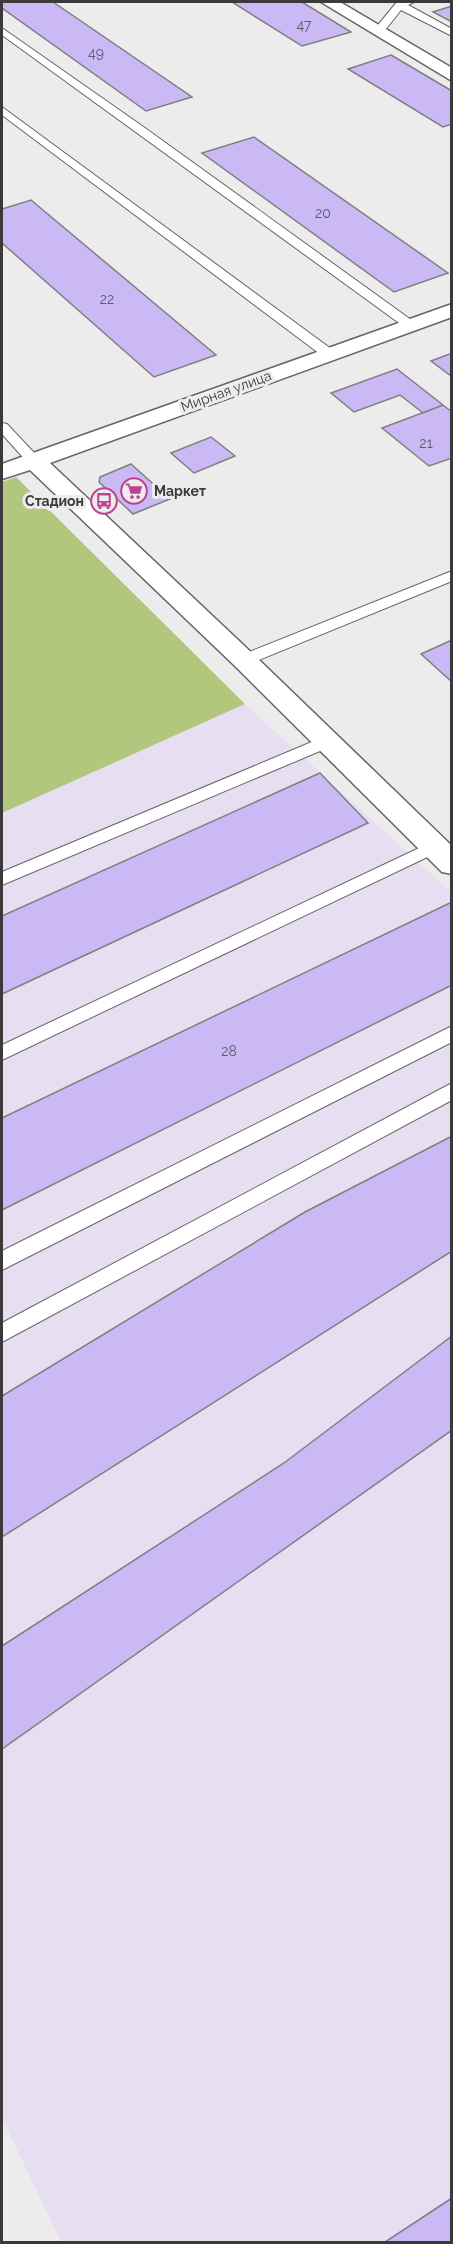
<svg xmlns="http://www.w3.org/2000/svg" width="453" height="2244" viewBox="0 0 453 2244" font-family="Raleway,sans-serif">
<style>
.industrial{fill:#e7def2}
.green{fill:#b1c77d}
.building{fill:#cbb9f6;stroke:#7f7f80;stroke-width:1.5}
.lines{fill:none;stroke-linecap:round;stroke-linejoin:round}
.lane-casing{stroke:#656566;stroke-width:2}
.street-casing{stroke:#656566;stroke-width:3}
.lane{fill:#fff;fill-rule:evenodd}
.street{fill:#fff;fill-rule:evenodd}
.labels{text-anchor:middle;stroke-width:6;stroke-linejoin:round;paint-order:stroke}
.number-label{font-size:14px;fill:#5e5a6a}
.far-street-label{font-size:14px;fill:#3a3a3b;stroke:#ececed}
.far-poi-label{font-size:14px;font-weight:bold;fill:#3a3a3b;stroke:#ececed;text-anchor:start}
</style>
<rect width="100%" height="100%" fill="#ececed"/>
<path class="industrial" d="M245 704 451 892V2242H61L2 2118V813Z"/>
<path class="green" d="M16 477 245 704 2 813V482Z"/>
<path class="building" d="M2 2H53L192 97 146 111 2 8Z
M232 2H302L351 32 302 46Z
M452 6V22L433 12Z
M391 55 452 91V124L443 127 348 69Z
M254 137 448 273 394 292 202 153Z
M31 200 216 355 154 377 2 243V209Z
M452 353V376H451L431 361Z
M397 369 443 405 423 413 400 395 354 412 331 393Z
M443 405 452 412V458L429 466 382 428Z
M211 437 235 456 194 473 171 453Z
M131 464 170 499 133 514 99 482 100 477Z
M452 640V682L421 654Z
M320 773 368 823 2 994V916Z
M452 902V985L2 1210V1118Z
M452 1136V1251L2 1537V1396L305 1212Z
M452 1336V1430L2 1749V1646L284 1463Z
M452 2198V2242H385Z"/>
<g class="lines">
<g class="lane-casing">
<path id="lane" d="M401 2H414L408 5 452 29V36L401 10 382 34H374V30L396 3Z
M2 28 145 128 414 322 416 325 414 328H406L2 35Z
M2 107 334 351 335 354 334 357H324L2 115Z
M2 423 7 424 39 458 41 461 39 464H29L2 434Z
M452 571V581L249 664 244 665 236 660 239 656Z
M326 736 332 738 334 742 332 746 2 885V872Z
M434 841 440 843 443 847 440 851 2 1060V1045Z
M452 1026V1042L2 1270V1251Z
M452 1083V1100L2 1342V1323Z"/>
</g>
<g class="street-casing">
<path id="street" d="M321 2H340L452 68V81Z
M452 304V317L50 463 253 654 452 846V874L442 872 235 666 30 470 2 479V464Z"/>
</g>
<use href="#lane" class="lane"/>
<use href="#street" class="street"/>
</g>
<defs>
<g id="supermarket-ring" transform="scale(1.35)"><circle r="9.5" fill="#ececed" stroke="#bd4293" stroke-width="1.5"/><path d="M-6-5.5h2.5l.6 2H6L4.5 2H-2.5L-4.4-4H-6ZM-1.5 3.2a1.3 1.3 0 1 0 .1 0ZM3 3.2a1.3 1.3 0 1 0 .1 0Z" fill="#bd4293"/></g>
<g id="bus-ring" transform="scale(1.35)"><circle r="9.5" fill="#ececed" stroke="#bd4293" stroke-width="1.5"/><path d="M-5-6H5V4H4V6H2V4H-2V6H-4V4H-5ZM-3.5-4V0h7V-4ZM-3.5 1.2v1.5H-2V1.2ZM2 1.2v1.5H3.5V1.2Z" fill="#bd4293"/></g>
</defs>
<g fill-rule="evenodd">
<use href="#supermarket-ring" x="134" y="491"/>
<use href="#bus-ring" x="104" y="501"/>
</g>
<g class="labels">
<g class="number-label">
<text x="304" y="30">47</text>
<text x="96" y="58">49</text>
<text x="323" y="218">20</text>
<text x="107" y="304">22</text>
<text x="426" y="448">21</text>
<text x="229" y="1056">28</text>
</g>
<g class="far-street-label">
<text transform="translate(226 391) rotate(-20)" y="5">Мирная улица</text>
</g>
<g class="far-poi-label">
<text x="154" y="496">Маркет</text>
<text x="84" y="506" text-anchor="end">Стадион</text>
</g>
</g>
<rect width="453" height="2244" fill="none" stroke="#3a3a3b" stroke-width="6"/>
</svg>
